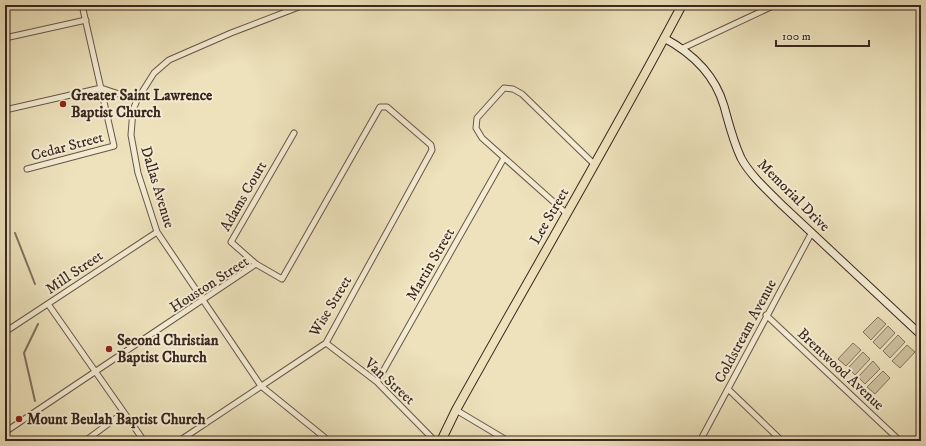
<svg xmlns="http://www.w3.org/2000/svg" width="926" height="446" viewBox="0 0 926 446" font-family="'IM FELL DW Pica',serif">
<style>
.green{fill:#cfc2a1;stroke:#857460}
.lines{fill:none;stroke-linecap:round;stroke-linejoin:round}
.stream{stroke:#81715d;stroke-width:2}
.street-casing{stroke:#685646;stroke-width:7}
.secondary-casing{stroke:#3b271f;stroke-width:9}
.primary-casing{stroke:#3b271f;stroke-width:10}
.street{stroke:#f3ecd3;stroke-width:5}
.secondary{stroke:#f3ecd3;stroke-width:7}
.primary{stroke:#ede2bc;stroke-width:8}
.poi-dot{fill:#8f2418;stroke:#f3ecd3;stroke-width:1.5}
.labels{text-anchor:middle;stroke-width:4;stroke-linejoin:round;paint-order:stroke}
.poi-label{font-size:15px;font-weight:bold;fill:#3b271f;stroke:#f3ecd3;text-anchor:start}
.street-label{font-size:15px;fill:#3b271f;stroke:#f3ecd3}
</style>
<rect width="100%" height="100%" fill="#ede2bc"/>
<filter id="stains"><feTurbulence type="fractalNoise" baseFrequency=".005" numOctaves="4"/><feColorMatrix values="0 0 0 0 .2 0 0 0 0 .09 0 0 0 0 .02 0 0 0 .5 -.17"/></filter>
<radialGradient id="worn" r=".72"><stop offset=".6" stop-color="#630" stop-opacity="0"/><stop offset="1" stop-color="#630" stop-opacity=".3"/></radialGradient>
<path class="green" d="M878 317 886 324 871 340 863 332Z
M888 326 895 333 880 349 873 342Z
M898 335 905 342 890 358 883 351Z
M853 343 861 350 846 366 838 359Z
M907 345 915 352 900 368 892 361Z
M863 352 870 359 855 375 848 368Z
M873 361 880 369 865 384 858 377Z
M883 371 890 378 875 394 867 387Z"/>
<g class="lines">
<path class="stream" d="M5 207 9 216
M15 233 35 284
M35 401 24 353 38 324"/>
<g class="street-casing">
<path id="street" d="M304 5 231 33 169 60 154 73 137 100 133 110 131 135 138 173 157 232 261 386 329 441
M5 38 86 20
M683 48 775 5
M5 110 101 88 137 100
M27 169 114 146 82 5
M566 213 482 138 476 128 477 118 504 88 513 89 522 94 595 165
M256 264 231 242 294 133
M48 304 144 441
M766 315 900 441
M5 332 157 232
M326 343 377 382 435 441
M377 382 504 158
M728 389 782 441
M456 410 508 441
M5 432 256 264 282 279 380 107H387L431 145 432 150 326 343 179 441
M85 441 123 413
M700 441 812 232"/>
</g>
<g class="secondary-casing">
<path id="secondary" d="M664 38C692 53 715 75 724 106 729 124 733 141 741 158 750 175 768 191 782 205L921 335"/>
</g>
<g class="primary-casing">
<path id="primary" d="M441 441 456 410C531 275 610 141 682 5"/>
</g>
<use href="#street" class="street"/>
<use href="#secondary" class="secondary"/>
<use href="#primary" class="primary"/>
</g>
<g class="poi-dot">
<circle cx="63" cy="104" r="4"/>
<circle cx="109" cy="349" r="4"/>
<circle cx="19" cy="419" r="4"/>
</g>
<g class="labels">
<g class="poi-label">
<text x="71" y="100">Greater Saint Lawrence<tspan x="71" dy="17">Baptist Church</tspan></text>
<text x="117" y="345">Second Christian<tspan x="117" dy="17">Baptist Church</tspan></text>
<text x="27" y="424">Mount Beulah Baptist Church</text>
</g>
<g class="street-label">
<text transform="translate(67 146) rotate(-15)" y="5">Cedar Street</text>
<text transform="translate(158 187) rotate(73)" y="5">Dallas Avenue</text>
<text transform="translate(794 195) rotate(45)" y="5">Memorial Drive</text>
<text transform="translate(243 196) rotate(-60)" y="5">Adams Court</text>
<text transform="translate(549 216) rotate(-60)" y="5">Lee Street</text>
<text transform="translate(430 264) rotate(-60)" y="5">Martin Street</text>
<text transform="translate(74 272) rotate(-34)" y="5">Mill Street</text>
<text transform="translate(209 284) rotate(-33)" y="5">Houston Street</text>
<text transform="translate(330 306) rotate(-59)" y="5">Wise Street</text>
<text transform="translate(745 331) rotate(-62)" y="5">Coldstream Avenue</text>
<text transform="translate(841 369) rotate(43)" y="5">Brentwood Avenue</text>
<text transform="translate(390 381) rotate(42)" y="5">Van Street</text>
</g>
</g>
<rect width="926" height="446" fill="none" stroke="#ede2bc" stroke-width="20"/>
<rect x="6" y="6" width="914" height="434" fill="none" stroke="#3b271f" stroke-width="2"/>
<rect x="10" y="10" width="906" height="426" fill="none" stroke="#3b271f"/>
<path d="M776 40v6h93v-6" fill="none" stroke="#3b271f" stroke-width="2"/>
<text x="782" y="40" font-size="12" fill="#3b271f" stroke="#f3ecd3" stroke-width="3" paint-order="stroke">100 m</text>
<rect width="100%" height="100%" filter="url(#stains)"/>
<rect width="100%" height="100%" fill="url(#worn)"/>
</svg>
